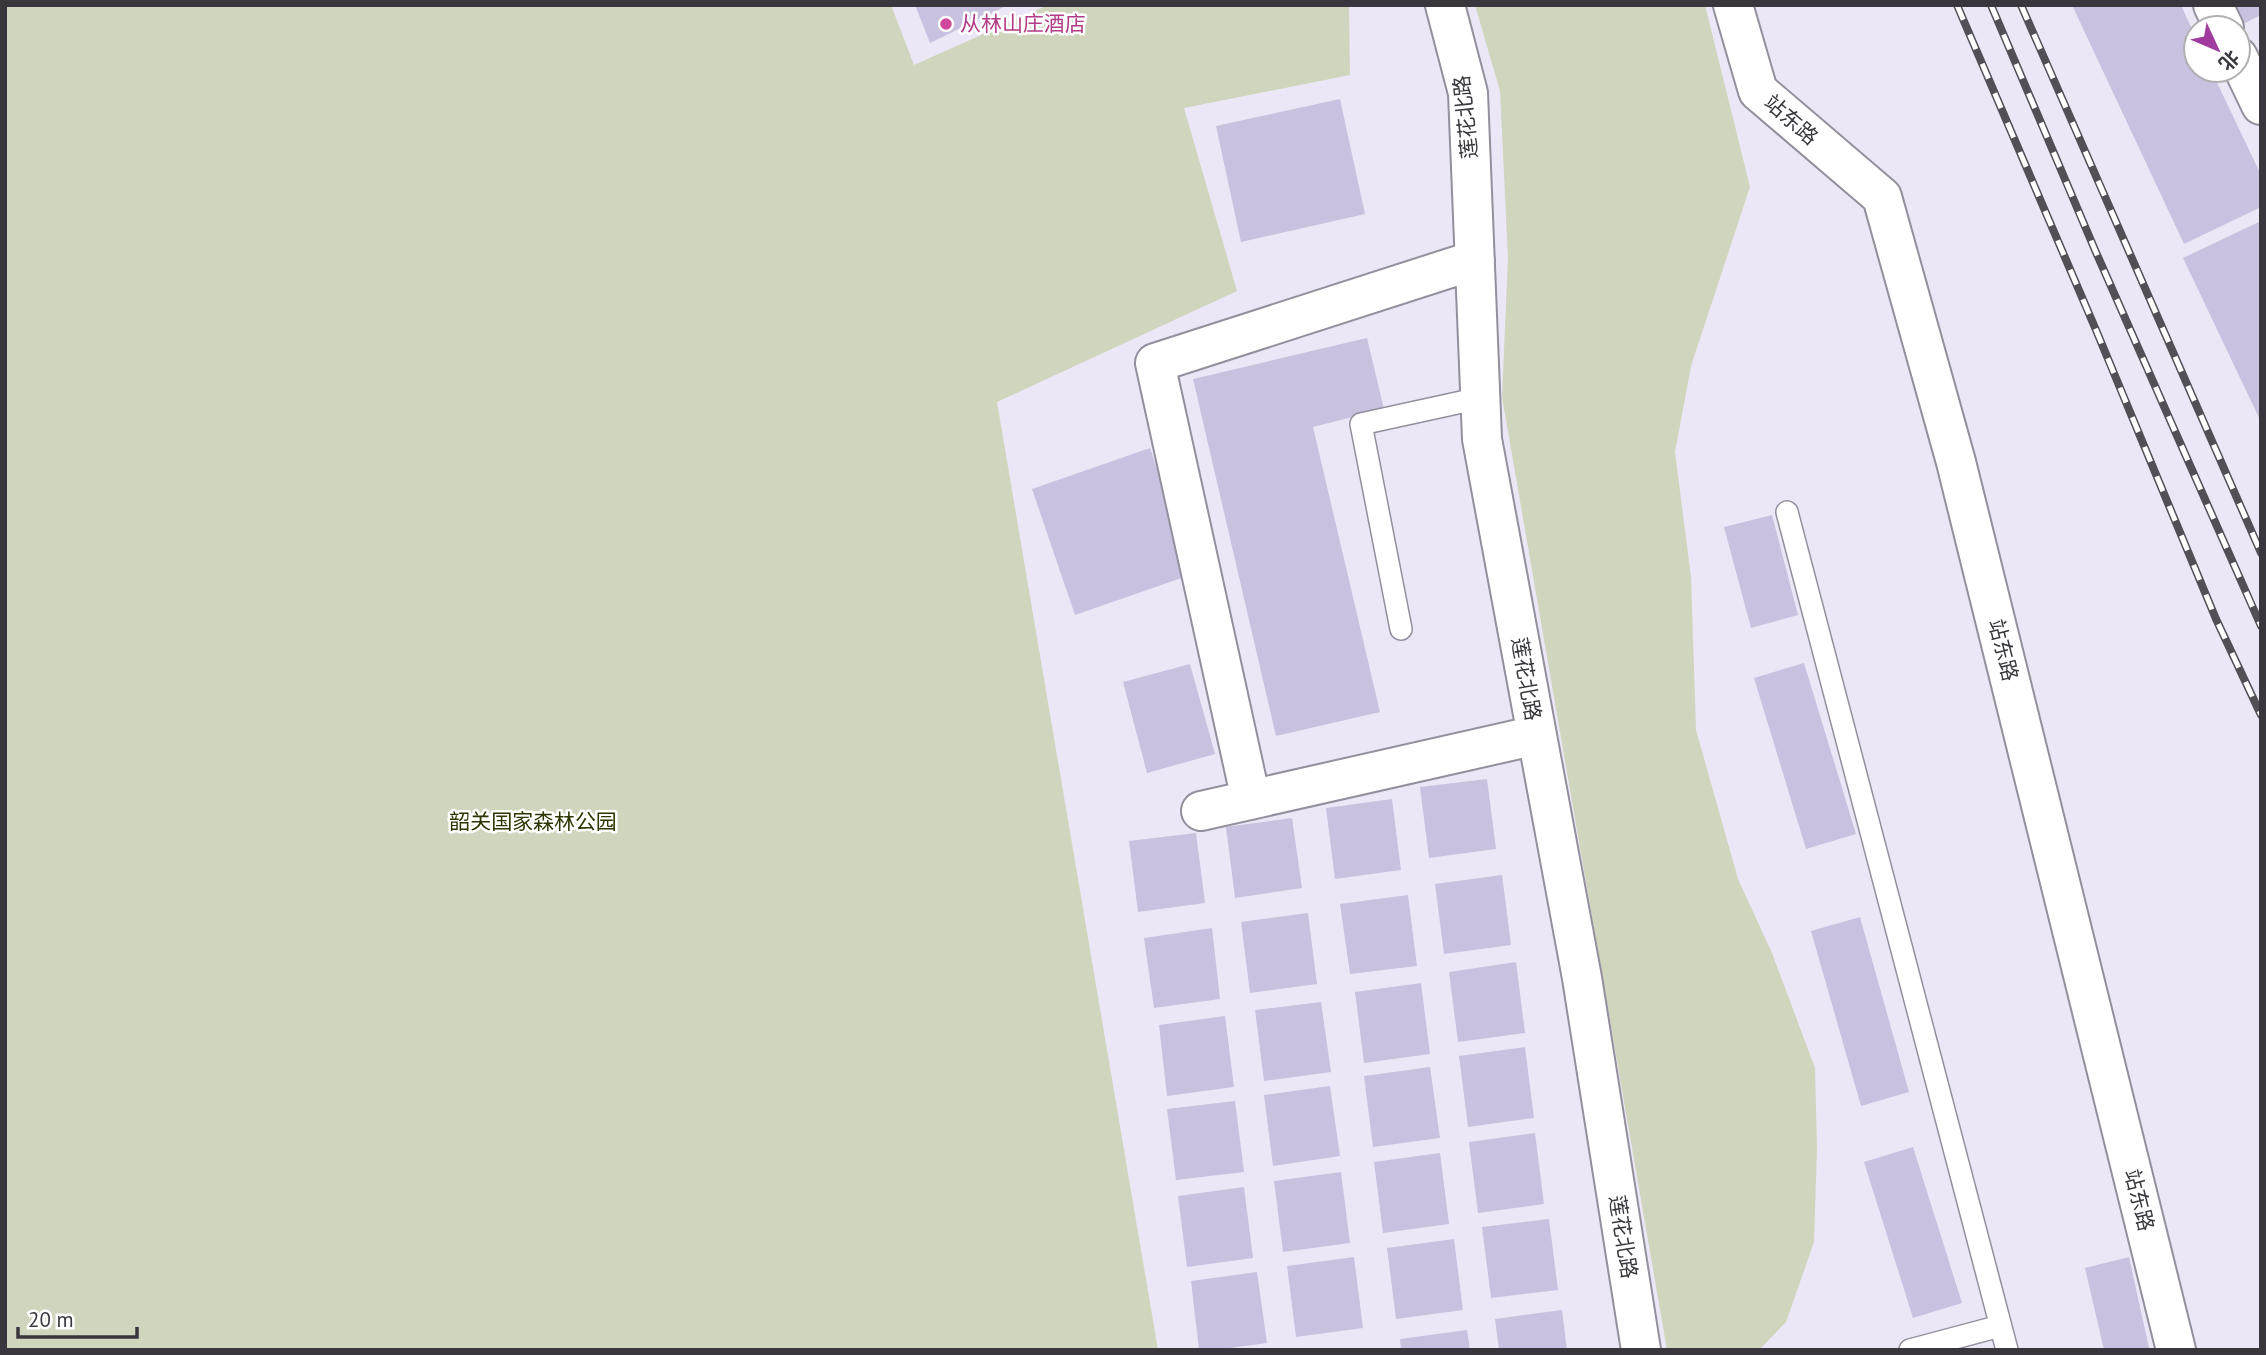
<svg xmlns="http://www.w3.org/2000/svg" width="2266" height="1355" viewBox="0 0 2266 1355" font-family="'PT Sans','Noto Sans SC',sans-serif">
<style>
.green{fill:#d0d5be}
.building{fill:#c9c1e0}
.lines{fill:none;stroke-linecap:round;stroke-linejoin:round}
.service-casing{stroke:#938f9d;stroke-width:24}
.minor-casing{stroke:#938f9d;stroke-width:42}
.service{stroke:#fff;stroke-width:21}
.minor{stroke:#fff;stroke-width:38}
.rail-casing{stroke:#524f57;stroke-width:8}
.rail{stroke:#fff;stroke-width:5;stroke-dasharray:16;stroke-linecap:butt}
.hotel-dot{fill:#d1479c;stroke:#fff;stroke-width:2.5}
.labels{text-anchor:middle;stroke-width:5;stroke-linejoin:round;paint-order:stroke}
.hotel-label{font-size:21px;fill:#b23c85;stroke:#fff;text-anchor:start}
.street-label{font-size:21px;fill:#39373d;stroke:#fff}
.park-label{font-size:21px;fill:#2e3500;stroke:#fff}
</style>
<rect width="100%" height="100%" fill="#ebe7f6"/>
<path class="green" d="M5 5H891L914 65 1048 5H1349L1350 75 1184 108 1237 291 997 402 1158 1350H5Z
M1475 5H1705L1750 187 1691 366 1675 452 1691 577 1696 730 1738 879 1772 953 1815 1068 1817 1149 1814 1242 1786 1322 1759 1350H1667L1502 397 1508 258 1500 91Z"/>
<path class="building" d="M915 5H1008L930 43Z
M2072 5H2181L2196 38V70H2211L2261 175V207L2184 244Z
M2234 5H2261V15L2243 24Z
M1340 99 1365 214 1241 242 1216 126Z
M2261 221V422L2183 258Z
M1367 338 1384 409 1313 427 1380 712 1276 736 1193 379Z
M1150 448 1193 574 1075 615 1032 489Z
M1772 515 1798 615 1751 628 1724 527Z
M1804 663 1856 834 1806 849 1754 678Z
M1190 664 1215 754 1147 773 1123 682Z
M1487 779 1496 849 1429 858 1420 787Z
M1392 799 1401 870 1335 879 1326 808Z
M1292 818 1302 888 1235 898 1226 827Z
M1196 833 1205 903 1138 912 1129 841Z
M1502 875 1511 945 1444 954 1435 884Z
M1408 895 1417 966 1350 974 1340 904Z
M1308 913 1317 984 1250 993 1241 922Z
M1860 917 1909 1092 1861 1106 1811 931Z
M1212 928 1220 999 1154 1008 1144 938Z
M1516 962 1525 1033 1458 1042 1449 972Z
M1421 983 1430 1054 1364 1063 1355 992Z
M1321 1002 1331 1072 1264 1081 1255 1010Z
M1225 1016 1234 1087 1167 1096 1159 1025Z
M1525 1047 1534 1118 1468 1127 1459 1056Z
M1430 1067 1440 1138 1373 1147 1364 1076Z
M1330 1086 1340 1156 1273 1166 1264 1095Z
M1235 1101 1244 1172 1176 1180 1167 1109Z
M1535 1133 1544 1204 1478 1213 1469 1142Z
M1913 1147 1962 1303 1913 1318 1864 1162Z
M1440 1153 1449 1224 1383 1233 1374 1162Z
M1341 1172 1350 1243 1283 1252 1274 1181Z
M1244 1187 1253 1258 1187 1267 1178 1196Z
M1549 1219 1558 1290 1491 1298 1482 1227Z
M1454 1239 1463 1310 1396 1319 1387 1248Z
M1354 1257 1363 1328 1296 1337 1287 1266Z
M2129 1257 2149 1348 2104 1350 2085 1268Z
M1257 1272 1267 1343 1215 1350H1199L1191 1281Z
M1562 1310 1567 1350H1499L1495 1319Z
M1467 1330 1470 1350H1401L1400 1339Z"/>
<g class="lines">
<g class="service-casing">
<path id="service" d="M1787 512 2007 1350
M1401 629 1361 424 1480 398
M1910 1350 2000 1326"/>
</g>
<g class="minor-casing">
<path id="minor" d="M1445 5 1468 93 1482 439 1582 978 1641 1350
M1733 5 1758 91 1882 197 1956 462 2176 1350
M2213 5 2224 28
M2238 57 2261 105
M1251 800 1155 363 1475 260
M1201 811 1537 735"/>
</g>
<use href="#service" class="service"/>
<use href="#minor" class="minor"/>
<g class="rail-casing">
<path id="rail" d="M1957 5 2096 330 2216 619 2261 715
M1991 5 2095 250 2261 626
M2021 5 2261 553"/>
</g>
<use href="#rail" class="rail"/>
</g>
<circle class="hotel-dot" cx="946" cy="24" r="7"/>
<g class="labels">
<g class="hotel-label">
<text x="960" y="31">从林山庄酒店</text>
</g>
<g class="street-label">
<text transform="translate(1466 117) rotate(-96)" y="7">莲花北路</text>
<text transform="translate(1791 120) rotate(41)" y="7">站东路</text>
<text transform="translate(2003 650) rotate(76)" y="7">站东路</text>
<text transform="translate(1526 679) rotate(80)" y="7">莲花北路</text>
<text transform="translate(2139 1200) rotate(76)" y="7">站东路</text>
<text transform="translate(1623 1237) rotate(81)" y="7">莲花北路</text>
</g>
<g class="park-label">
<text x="533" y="829">韶关国家森林公园</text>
</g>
</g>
<rect width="2266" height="1355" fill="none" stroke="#39373d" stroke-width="14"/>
<g transform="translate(2217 49) rotate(134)"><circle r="33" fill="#ffffff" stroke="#b0afb1" stroke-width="2"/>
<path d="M0-5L12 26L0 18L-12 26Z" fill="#a03b9f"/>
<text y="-10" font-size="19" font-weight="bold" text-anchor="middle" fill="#39373d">北</text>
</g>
<path d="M18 1327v10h119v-10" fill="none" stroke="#39373d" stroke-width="3.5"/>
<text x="28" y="1327" font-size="21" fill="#39373d" stroke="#ffffff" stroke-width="5" paint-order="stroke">20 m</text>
</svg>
